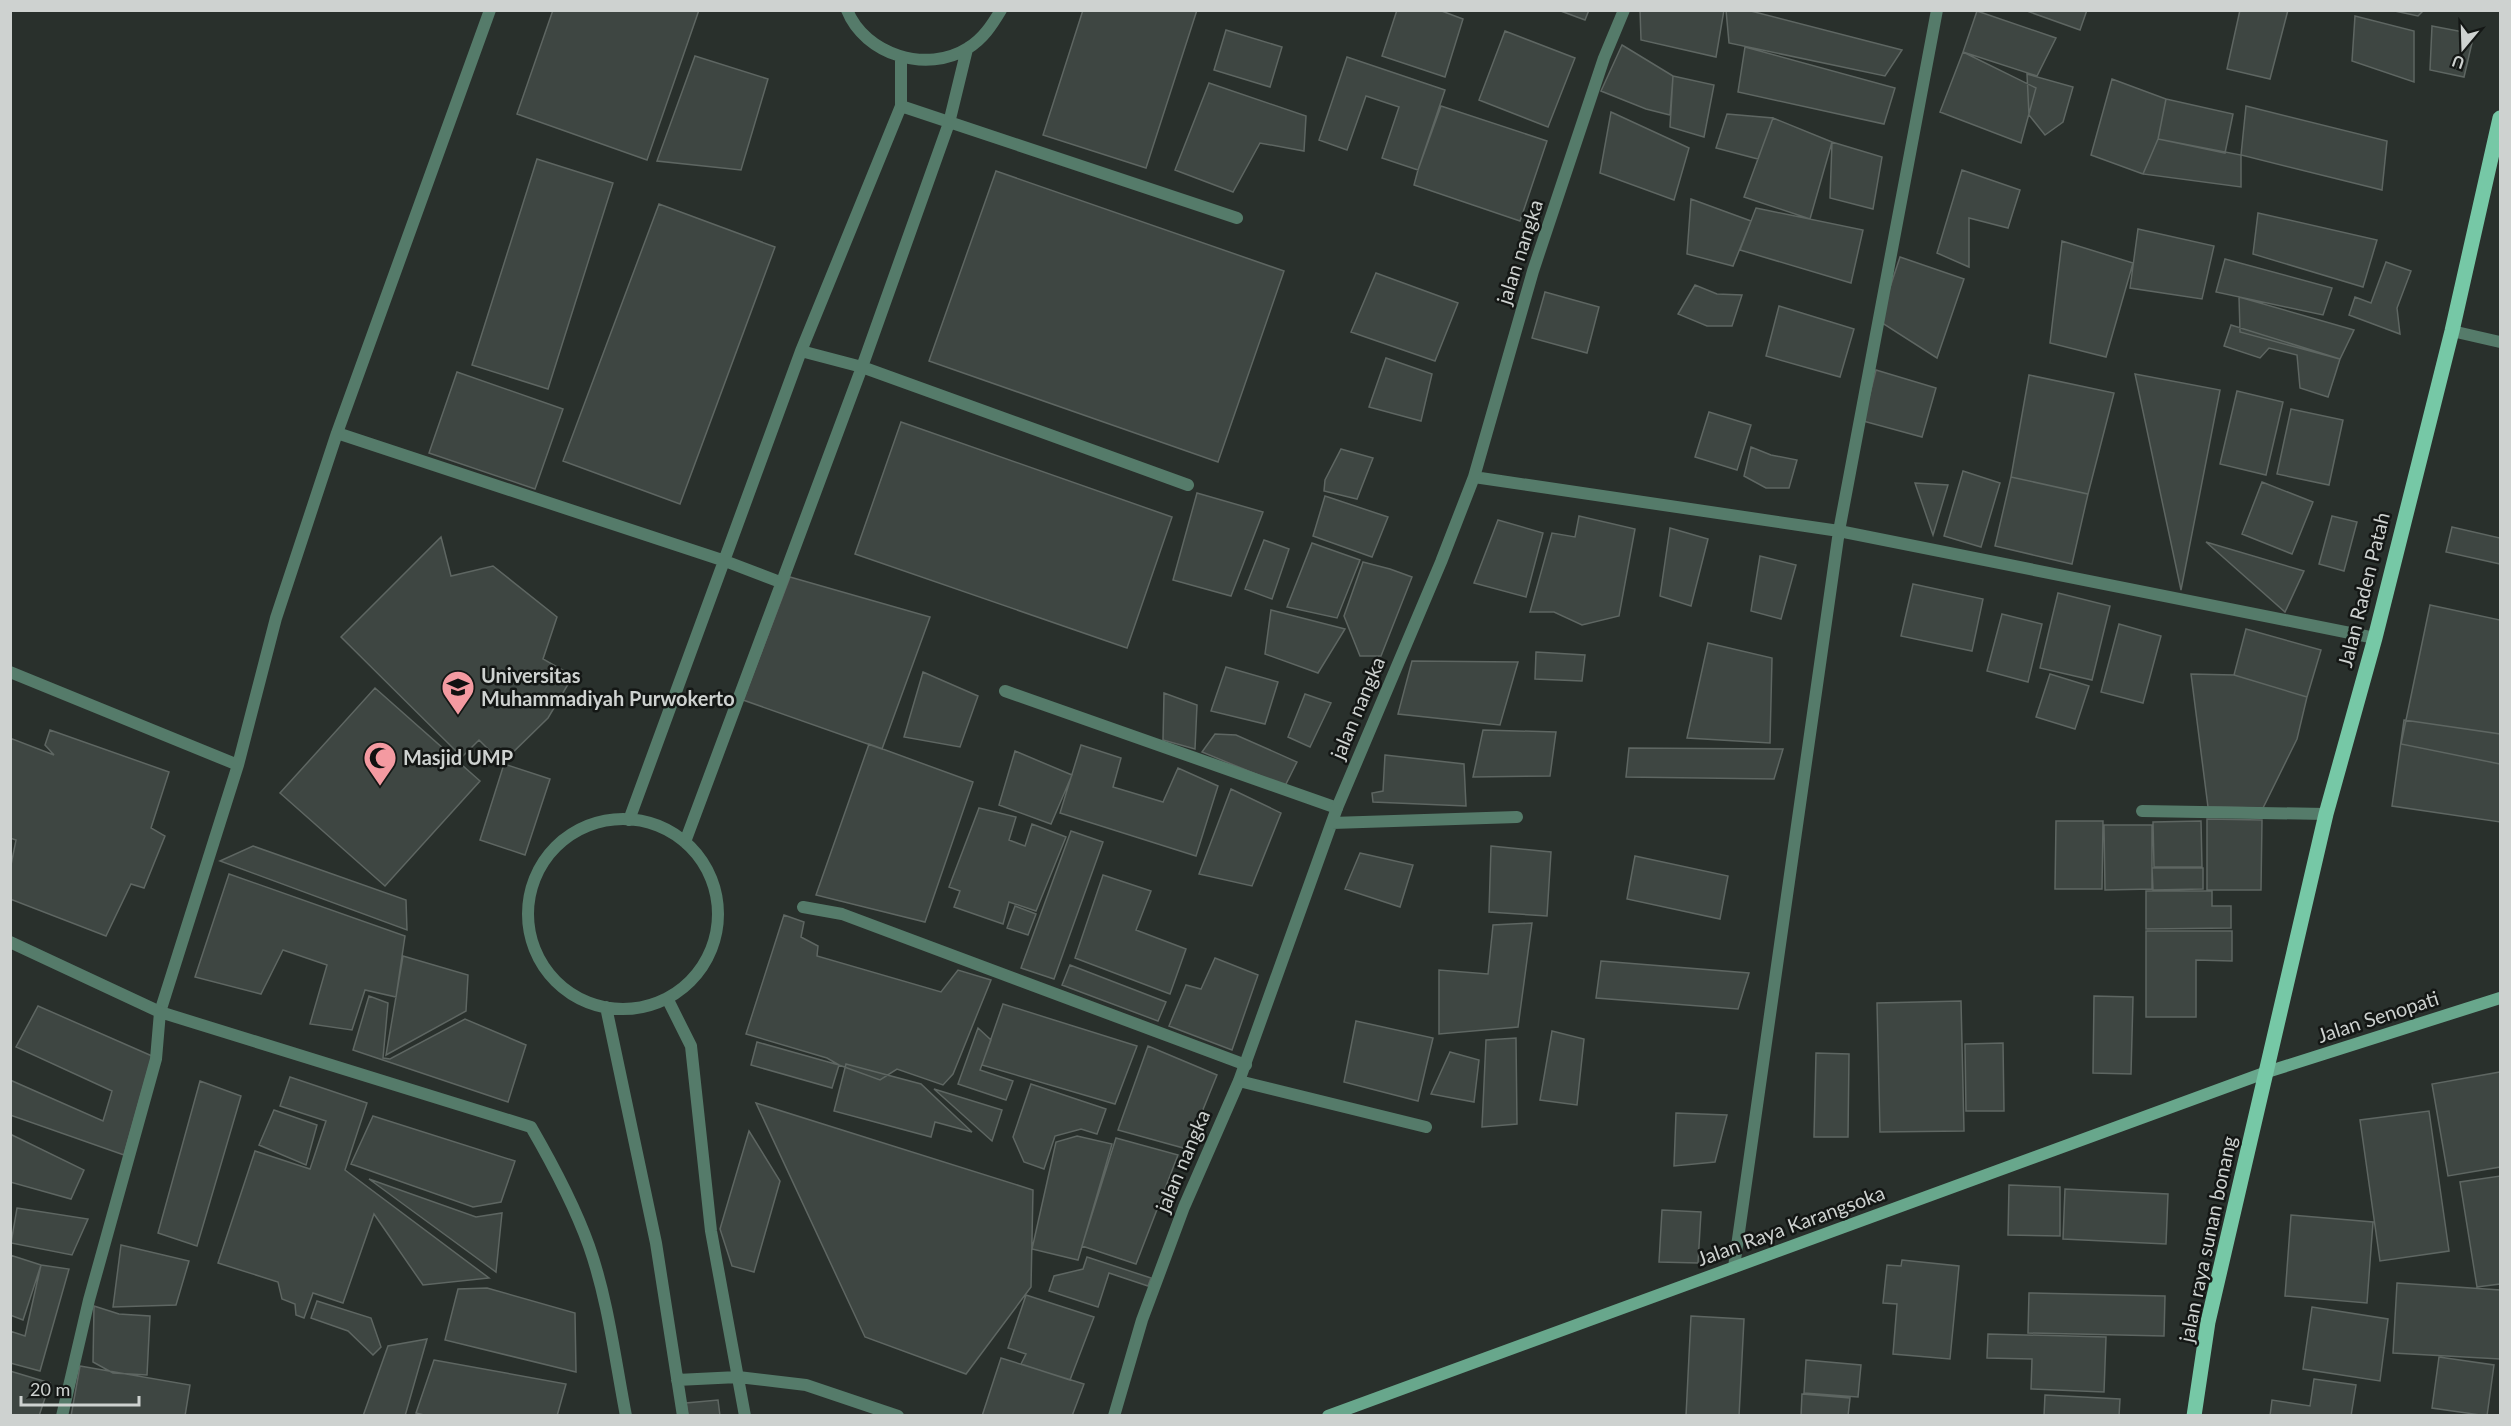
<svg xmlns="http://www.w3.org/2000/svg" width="2511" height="1426" viewBox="0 0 2511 1426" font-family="Lato,sans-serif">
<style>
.building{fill:#3e4642;stroke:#5e6662;stroke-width:1.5}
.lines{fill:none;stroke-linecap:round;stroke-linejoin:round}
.lane{stroke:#557b6a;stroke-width:12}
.street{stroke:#557b6a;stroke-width:12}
.secondary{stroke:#68a78c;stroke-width:12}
.primary{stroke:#76c8a6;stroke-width:15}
.labels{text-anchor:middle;stroke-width:5;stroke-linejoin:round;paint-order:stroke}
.street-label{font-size:20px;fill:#ced2d0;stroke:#141715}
.poi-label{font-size:20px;font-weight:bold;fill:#ced2d0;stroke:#141715;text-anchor:start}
</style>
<rect width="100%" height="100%" fill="#29302c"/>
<path class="building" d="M553 10H699L647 160 517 114Z
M1083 10H1197L1146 168 1043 135Z
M1397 10H1439L1463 19 1445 77 1382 56Z
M1558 10H1589L1585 20Z
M1640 10H1724L1716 57 1641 40Z
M1726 10H1747L1902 50 1885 76 1729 43Z
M2024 10H2087L2080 30Z
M2240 10H2288L2270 79 2227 69Z
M2390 10H2424L2418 16Z
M1977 11 2056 38 2037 76 1963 52Z
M2355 16 2414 31V82L2352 61Z
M2432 26 2474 34 2464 77 2430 70Z
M1226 30 1282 47 1270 87 1214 70Z
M1505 31 1575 58 1548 127 1479 100Z
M1622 45 1673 76 1670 115 1646 109 1601 91Z
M1745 47 1895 88 1884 124 1738 92Z
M1963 52 2036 88 2021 143 1940 112Z
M695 56 768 79 741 170 657 161Z
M1347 57 1445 90 1418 170 1382 158 1399 107 1366 96 1347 150 1319 140Z
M2027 74 2073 87 2063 122 2045 135 2029 115Z
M1673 76 1714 85 1704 137 1670 127Z
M2112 79 2166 99 2158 139 2143 174 2091 155Z
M1209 83 1306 116 1304 151 1260 143 1233 192 1175 170Z
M2166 99 2233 114 2225 153 2158 139Z
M1441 106 1547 141 1520 221 1414 185 1418 170Z
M2246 106 2387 141 2382 190 2241 155Z
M1611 112 1689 148 1674 200 1600 173Z
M1727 114 1773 118 1758 159 1716 148Z
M1773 118 1832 142 1810 219 1744 197Z
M2158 139 2241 155V187L2143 174Z
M1832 142 1882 157 1873 209 1830 198Z
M537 159 613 183 548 389 472 365Z
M1962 170 2020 190 2008 228 1969 218V267L1937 253Z
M996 171 1284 271 1218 462 929 361Z
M1691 199 1751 221 1733 266 1687 254Z
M659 204 775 247 680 504 563 461Z
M1756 208 1863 230 1851 283 1740 250Z
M2258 213 2377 240 2363 287 2253 254Z
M2138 229 2214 246 2202 299 2130 288Z
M2062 241 2133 263 2106 357 2050 343Z
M1900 257 1964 279 1937 358 1879 321Z
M2225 259 2332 288 2323 315 2216 292Z
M2386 262 2411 271 2397 308 2400 334 2349 315 2355 297 2371 303Z
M1376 273 1458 303 1435 361 1351 332Z
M1695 285 1717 294 1742 295 1732 326H1707L1678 314Z
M1545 292 1599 307 1587 353 1532 338Z
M2239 297 2354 330 2340 359 2240 332Z
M1779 306 1854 329 1840 377 1766 356Z
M2231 325 2340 359 2328 397 2300 388 2297 355 2269 348 2260 358 2224 346Z
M1386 358 1432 374 1421 421 1369 407Z
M1876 370 1936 388 1922 437 1863 421Z
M457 372 563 409 535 489 429 453Z
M2135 374 2220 390 2181 590Z
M2029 375 2114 393 2088 494 2011 477Z
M2237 391 2283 402 2266 475 2220 464Z
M2291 409 2343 420 2329 485 2277 474Z
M1709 412 1751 425 1737 470 1695 457Z
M901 422 1172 517 1127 648 855 554Z
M1751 447 1771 455 1797 460 1789 488H1766L1744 476Z
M1341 449 1373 458 1357 499 1324 491 1325 480Z
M1963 471 2000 483 1981 547 1944 536Z
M2011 477 2088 494 2072 564 1995 546Z
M2262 482 2313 502 2292 554 2242 534Z
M1915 483 1948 485 1933 535Z
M1197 493 1263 512 1231 596 1173 580Z
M1325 496 1388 517 1372 557 1313 536Z
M1579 516 1635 529 1619 616 1582 625 1554 612H1530L1552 533 1575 537Z
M2332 516 2357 522 2344 571 2319 564Z
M1498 520 1543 533 1526 597 1474 583Z
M2452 527 2500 538V564L2446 552Z
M1670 528 1708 539 1691 606 1660 596Z
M441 537 451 576 493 566 557 617 543 659 573 676 548 718 502 763 479 740 462 757 341 637Z
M1264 540 1289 549 1272 599 1245 589Z
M2206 542 2304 571 2285 612Z
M1312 543 1360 560 1337 618 1287 607Z
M1760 556 1796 565 1781 619 1751 611Z
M1363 562 1390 569 1412 577 1381 656H1360L1344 616Z
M790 577 930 617 882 749 743 700Z
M1913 584 1983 599 1972 651 1901 636Z
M2058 593 2110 606 2092 680 2040 668Z
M2430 605 2500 620V764L2401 744Z
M1271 610 1345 629 1318 673 1265 654Z
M2002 614 2042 624 2028 682 1987 671Z
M2119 624 2161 636 2143 703 2101 692Z
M2246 629 2321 650 2307 697 2234 675Z
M1708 643 1772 658 1770 743 1687 738Z
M1536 652 1585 655 1582 681 1535 679Z
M1412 661 1518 662 1500 725 1398 714Z
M1226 667 1278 682 1265 724 1211 711Z
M923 672 978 696 960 747 904 737Z
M2050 674 2089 686 2075 729 2036 717Z
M2191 674 2234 675 2307 697 2297 739 2263 808 2208 807Z
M375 688 480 781 385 886 280 793Z
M1164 693 1197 705 1195 749 1163 740Z
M1305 694 1331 703 1310 747 1288 737Z
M2404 720 2500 734V822L2392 806Z
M50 730 169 772 151 828 165 836 144 888 131 884 106 936 10 899V870L16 840 10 838V738L54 755 45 745Z
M1483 730 1556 732 1550 776 1473 777Z
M1215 734 1236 735 1297 762 1285 786 1202 752Z
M869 744 973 782 925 922 816 895Z
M1081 745 1121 758 1113 787 1163 802 1178 768 1218 786 1196 856 1060 813Z
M1629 748 1783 749 1774 779 1626 777Z
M1015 751 1072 775 1051 824 999 805Z
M1385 755 1464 764 1466 806 1373 802 1372 793 1383 791Z
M504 764 550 779 525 855 480 840Z
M1231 789 1281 813 1252 886 1199 874Z
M979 808 1016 817 1009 840 1025 846 1032 824 1066 837 1036 911 1009 902 1003 924 954 907 960 891 949 887Z
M2207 819 2262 820 2261 890H2207Z
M2056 821H2103L2102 889H2055Z
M2201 821 2202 867H2154L2153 822Z
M2104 825H2152V889L2105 890Z
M1071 831 1103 842 1054 979 1021 968Z
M253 846 406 900 407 930 220 861Z
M1491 846 1551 852 1547 916 1489 912Z
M1360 853 1413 865 1400 907 1345 889Z
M1635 856 1728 876 1720 919 1627 899Z
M2152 868H2203V889L2153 890Z
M229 874 405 936 396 997 365 990 352 1030 310 1024 327 965 283 950 261 994 195 977Z
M1103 875 1151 891 1136 930 1186 949 1170 994 1075 958Z
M2146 891H2212V906H2231V928L2146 929Z
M1015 906 1036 914 1028 935 1007 928Z
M784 915 804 922 801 937 818 946 817 956 941 992 958 970 991 980 953 1074 943 1085 897 1069 880 1080 839 1065 827 1058 746 1034Z
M1532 923 1518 1027 1439 1034V970L1488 974 1493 925Z
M2146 931H2232V961L2196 960V1017H2146Z
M403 956 468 975 466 1011 386 1055Z
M1215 958 1258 975 1232 1050 1169 1026 1186 985 1201 989Z
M1601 961 1749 973 1738 1009 1596 998Z
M1070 965 1166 1002 1158 1021 1062 985Z
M369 996 388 1003 383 1058 390 1059 465 1019 526 1045 508 1102 353 1050Z
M2094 996 2133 997 2131 1074 2093 1073Z
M1961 1001 1964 1131 1880 1132 1877 1003Z
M1003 1004 1137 1046 1115 1104 982 1065Z
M38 1006 152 1056 124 1155 10 1115V1080L103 1121 112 1091 16 1047Z
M1356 1021 1433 1038 1418 1101 1344 1082Z
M978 1028 991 1040 980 1070 1013 1081 1006 1100 958 1084Z
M1552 1031 1584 1039 1577 1105 1540 1100Z
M1516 1038 1517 1124 1482 1127 1486 1040Z
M757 1042 839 1065 832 1088 751 1065Z
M2003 1043 2004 1111H1966L1965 1044Z
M1148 1046 1217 1075 1187 1149 1118 1130Z
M1450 1052 1479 1060 1474 1102 1431 1094Z
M1816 1053 1849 1054 1848 1137H1814Z
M846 1064 921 1084 972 1132 935 1122 931 1137 834 1111Z
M2500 1072V1167L2448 1176 2432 1084Z
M290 1077 367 1103 345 1170 489 1278 423 1285 374 1214 343 1303 313 1293 304 1318 296 1315 295 1304 282 1299 278 1282 218 1263 255 1151 310 1169 326 1121 280 1106Z
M200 1081 241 1096 197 1246 158 1233Z
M1031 1084 1106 1109 1097 1134 1081 1129 1055 1136 1044 1169 1024 1162 1013 1137Z
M934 1089 1002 1110 992 1141Z
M756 1103 1033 1190 1031 1287 966 1374 865 1337Z
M274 1110 317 1125 306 1165 259 1145Z
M2429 1111 2449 1251 2380 1261 2360 1120Z
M1676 1113 1727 1115 1715 1162 1674 1166Z
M373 1116 515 1161 501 1202 473 1207 351 1164Z
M749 1131 780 1181 754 1272 732 1266 720 1229Z
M10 1134 84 1170 71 1199 10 1182Z
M1077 1136 1112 1144 1078 1260 1032 1249 1056 1142Z
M1116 1138 1178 1155 1136 1264 1082 1246Z
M2500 1176V1284L2477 1287 2460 1182Z
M369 1179 476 1217 502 1213 496 1272Z
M2009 1185 2060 1187V1236L2008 1235Z
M2065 1189 2168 1194 2166 1244 2063 1239Z
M17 1208 88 1219 72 1255 11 1243Z
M1662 1210 1701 1212 1698 1263 1659 1262Z
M2291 1215 2373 1222 2367 1303 2285 1296Z
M121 1245 189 1261 176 1305 113 1307Z
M10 1255 41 1265 23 1320 10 1315Z
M1087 1257 1151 1278 1148 1286 1109 1273 1098 1307 1049 1291 1054 1276 1083 1269Z
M1902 1260 1959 1266 1950 1359 1893 1354 1897 1304 1883 1303 1887 1265 1901 1266Z
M41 1265 69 1269 40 1371 10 1363V1331L25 1336Z
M2397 1283 2500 1290V1359L2393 1353Z
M487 1288 575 1313 576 1372 445 1340 458 1289Z
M2029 1293 2165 1296 2164 1336 2028 1333Z
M1026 1295 1094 1317 1070 1380 1021 1364 1026 1354 1008 1348Z
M317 1301 371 1318 381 1347 373 1355 348 1331 311 1318Z
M94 1306 119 1314 150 1316 147 1375 113 1373 93 1362Z
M2312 1307 2388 1319 2380 1381 2303 1369Z
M1691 1316 1744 1319 1739 1416H1686Z
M1988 1334 2106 1337 2104 1392 2031 1389 2032 1359 1987 1358Z
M427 1339 405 1416H363L388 1346Z
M2439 1357 2494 1365 2487 1416 2432 1408Z
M1001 1358 1084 1384 1072 1416H982Z
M434 1360 566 1384 557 1416H428L416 1413Z
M1806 1360 1861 1365 1858 1397 1804 1393Z
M80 1366 190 1385 185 1416H71Z
M10 1371 50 1383 39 1416H10Z
M2314 1379 2356 1385 2351 1416H2270L2272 1400 2310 1406Z
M1802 1394 1850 1398 1848 1416H1801Z
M2045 1395 2120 1399 2119 1416H2044Z
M718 1400 720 1416H688L686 1403Z"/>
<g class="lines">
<path class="lane" d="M847 10C865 55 927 74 968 48 983 39 992 25 1001 10
M901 106 1237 218
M801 351 862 367 1188 485
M337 433 725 561 780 582
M10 672 238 765
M1005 691 1337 808
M528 914a95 95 0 1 1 190 0a95 95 0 1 1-190 0Z
M629 820 801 351 901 106V57
M685 842 862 367 949 123 967 49
M803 907 842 914 1246 1065
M667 998 691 1046 711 1231 745 1416
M606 1007 656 1243 683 1416
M160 1012 238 765 276 618 337 433 490 10
M677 1380 738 1377 806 1385 898 1416"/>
<path class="street" d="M2452 331 2500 342
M1474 477 1839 531 2375 638
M2142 811 2326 814
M1332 823 1517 817
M10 942 160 1012 531 1127C553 1165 574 1204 589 1246 608 1300 615 1359 626 1416
M1239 1081 1426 1127
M1734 1267 1839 531 1937 10
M62 1416 89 1300 156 1059 160 1012
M1114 1416 1142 1320 1184 1207 1239 1081 1337 808 1441 562 1474 477 1533 271 1604 58 1624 10"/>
<path class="secondary" d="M1328 1416 2267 1072 2500 998"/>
<path class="primary" d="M2194 1416 2208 1322 2326 814 2375 638 2452 331 2500 118"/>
</g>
<defs>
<g id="university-pin" transform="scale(1.725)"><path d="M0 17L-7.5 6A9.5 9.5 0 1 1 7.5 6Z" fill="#f49aa1" stroke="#141715"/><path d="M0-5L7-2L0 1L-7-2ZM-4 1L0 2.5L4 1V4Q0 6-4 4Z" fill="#111"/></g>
<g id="mosque-pin" transform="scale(1.725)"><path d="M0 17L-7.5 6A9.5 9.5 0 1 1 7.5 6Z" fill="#f49aa1" stroke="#141715"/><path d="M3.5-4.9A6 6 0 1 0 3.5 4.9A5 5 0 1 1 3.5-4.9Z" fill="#111"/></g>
</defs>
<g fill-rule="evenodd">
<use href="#university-pin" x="458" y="687"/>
<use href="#mosque-pin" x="380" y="758"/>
</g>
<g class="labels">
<g class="street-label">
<text transform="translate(1520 252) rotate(-72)" y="7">jalan nangka</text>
<text transform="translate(2364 590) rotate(-76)" y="7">Jalan Raden Patah</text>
<text transform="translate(1358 708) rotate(-67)" y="7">jalan nangka</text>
<text transform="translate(2378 1017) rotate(-18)" y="7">Jalan Senopati</text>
<text transform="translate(1183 1161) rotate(-67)" y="7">jalan nangka</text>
<text transform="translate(1791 1226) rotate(-20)" y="7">Jalan Raya Karangsoka</text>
<text transform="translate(2208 1239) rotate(-78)" y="7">jalan raya sunan bonang</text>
</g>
<g class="poi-label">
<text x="481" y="683">Universitas<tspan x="481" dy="23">Muhammadiyah Purwokerto</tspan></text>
<text x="403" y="765">Masjid UMP</text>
</g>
</g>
<rect width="2511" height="1426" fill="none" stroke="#ced2d0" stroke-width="24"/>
<g transform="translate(2463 48) rotate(199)" stroke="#141715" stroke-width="4.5" paint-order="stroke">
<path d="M0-4.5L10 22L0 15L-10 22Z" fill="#ced2d0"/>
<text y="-9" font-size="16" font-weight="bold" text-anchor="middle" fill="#ced2d0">U</text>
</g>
<path d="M21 1396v9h118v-9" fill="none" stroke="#ced2d0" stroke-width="3"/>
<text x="30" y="1396" font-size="18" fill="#ced2d0" stroke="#141715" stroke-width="4.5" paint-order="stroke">20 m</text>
</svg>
